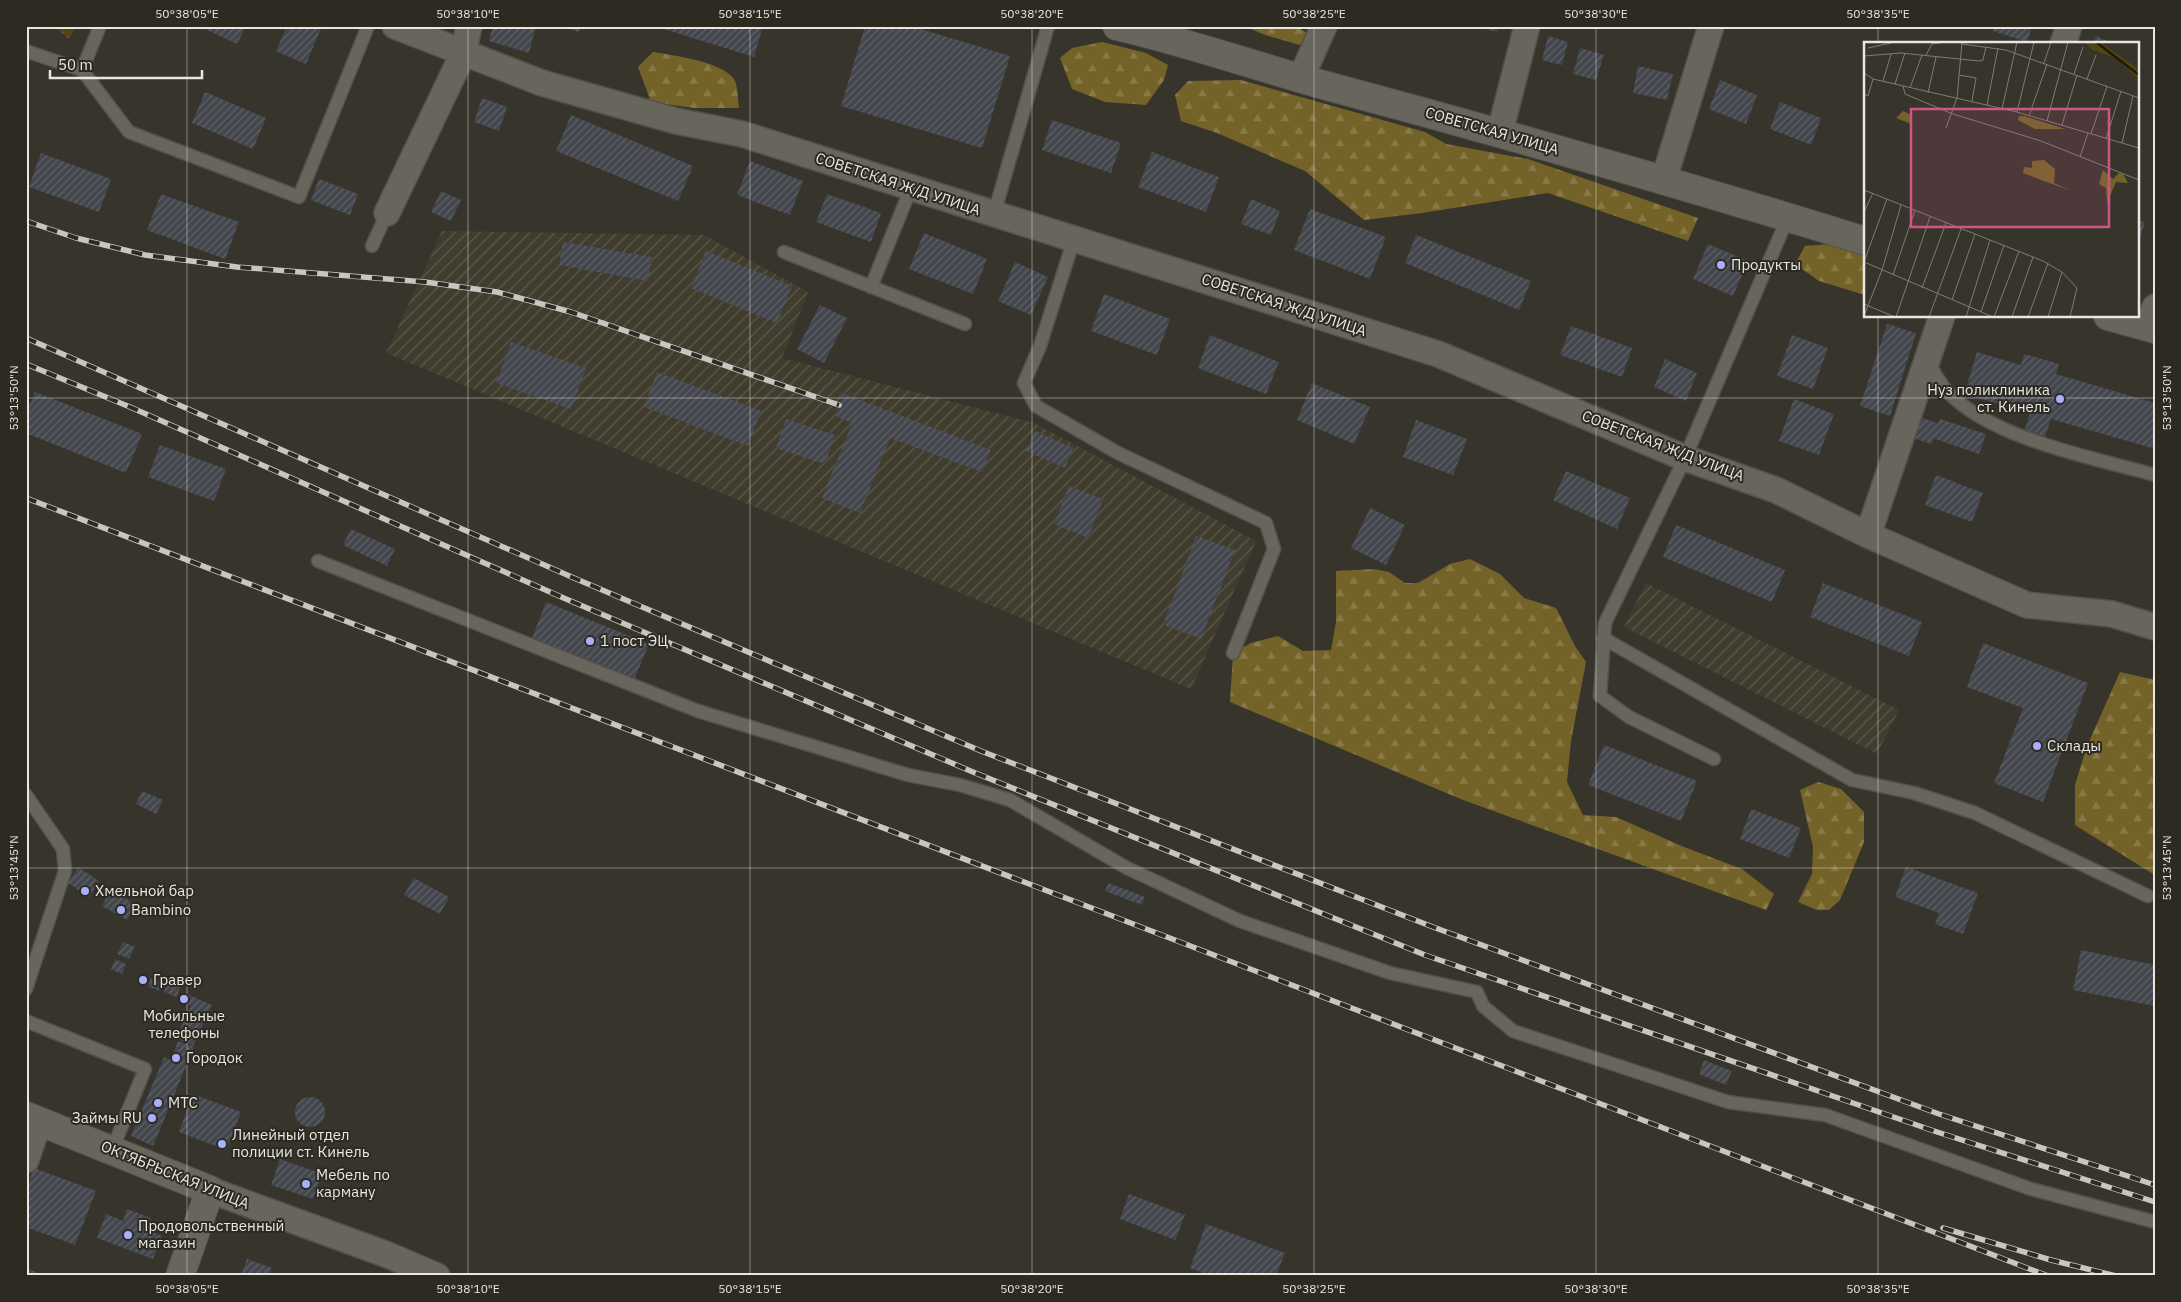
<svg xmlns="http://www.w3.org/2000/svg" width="2181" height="1302" viewBox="0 0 2181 1302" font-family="'IBM Plex Sans',sans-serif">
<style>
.industrial{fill:url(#industrial-furrows)}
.grass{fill:url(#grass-dots)}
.forest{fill:url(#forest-firs)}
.building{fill:url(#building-hatch)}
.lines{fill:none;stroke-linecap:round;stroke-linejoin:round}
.lane-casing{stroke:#53514a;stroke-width:15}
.street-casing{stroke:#53514a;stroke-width:28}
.secondary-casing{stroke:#53514a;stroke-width:30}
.lane{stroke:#68665c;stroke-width:12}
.street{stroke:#68665c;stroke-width:25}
.secondary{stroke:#68665c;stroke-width:28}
.rail-casing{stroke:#c8c6c0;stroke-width:5.5}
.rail{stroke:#2d2a22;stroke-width:4;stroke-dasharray:11;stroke-linecap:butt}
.ticks{fill:none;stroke:#e9e7e2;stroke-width:1;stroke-opacity:0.45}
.poi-dot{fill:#a8b0fc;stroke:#2d2a22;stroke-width:2}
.labels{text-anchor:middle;stroke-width:4;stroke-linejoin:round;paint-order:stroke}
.street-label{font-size:15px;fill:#e9e7e2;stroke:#2d2a22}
.poi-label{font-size:15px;fill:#e9e7e2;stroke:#2d2a22;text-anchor:start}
.inset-river{fill:none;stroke:#211900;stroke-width:2.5}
.inset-road{fill:none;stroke:#7e7c75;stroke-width:1}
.view{fill:#ce5684;fill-opacity:0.15;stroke:#ce5684;stroke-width:2.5}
.inset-edge{fill:none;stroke:#e9e7e2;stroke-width:2.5}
.neatline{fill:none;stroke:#e9e7e2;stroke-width:2}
.ticks-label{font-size:12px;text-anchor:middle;fill:#e9e7e2}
</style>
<defs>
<pattern id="industrial-furrows" width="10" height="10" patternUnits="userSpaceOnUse" patternTransform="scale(1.25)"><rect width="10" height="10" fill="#413d2e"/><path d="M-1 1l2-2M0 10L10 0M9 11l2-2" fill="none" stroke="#5c594c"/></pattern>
<pattern id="grass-dots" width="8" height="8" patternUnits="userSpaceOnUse" patternTransform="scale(1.25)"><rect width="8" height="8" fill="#534512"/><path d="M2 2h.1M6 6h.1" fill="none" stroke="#6c6034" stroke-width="1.8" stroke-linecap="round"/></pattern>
<pattern id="forest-firs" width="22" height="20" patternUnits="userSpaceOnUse" patternTransform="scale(1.25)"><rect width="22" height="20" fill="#746328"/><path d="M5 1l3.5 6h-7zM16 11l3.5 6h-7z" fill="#887947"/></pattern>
<pattern id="building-hatch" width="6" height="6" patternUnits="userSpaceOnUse" patternTransform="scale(1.25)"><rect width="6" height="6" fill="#44464e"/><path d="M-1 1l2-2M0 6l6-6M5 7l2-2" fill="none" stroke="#5f6167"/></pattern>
</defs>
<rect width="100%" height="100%" fill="#37342c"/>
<path class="industrial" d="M442 231 704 235 808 292 782 358 1034 423 1256 541 1191 689 386 353Z
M1646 583 1899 710 1877 754 1624 627Z"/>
<path class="grass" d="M54 26H76L69 39Z"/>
<path class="forest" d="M1244 26H1295L1309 34 1300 45 1265 35Z
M1102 42 1146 53 1168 65 1164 80 1146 105 1105 102 1072 89 1060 58 1072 48Z
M653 52C672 55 726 62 735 81 738 88 738 100 739 108H694L651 102 638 67Z
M1241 80 1425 132 1446 144 1528 159 1698 218 1688 241 1548 193 1422 213 1364 220 1305 171 1217 133 1181 121 1175 95 1188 81Z
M1845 243 1865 246V295L1819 281 1795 264 1805 246Z
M1470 559 1500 574 1524 598 1556 608 1575 646 1586 662 1571 741 1567 782 1583 815 1616 817 1684 847 1742 869 1774 894 1766 910 1463 800 1230 702 1233 653 1251 643 1278 636 1303 651 1331 650 1336 622V571L1374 569 1389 572 1405 583H1418L1450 564Z
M2120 672 2155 680V880L2153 874 2075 825V785L2087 746Z
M1818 782 1841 789 1864 812V842L1840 900 1829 910H1817L1798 902 1812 874 1813 847 1800 790Z"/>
<path class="building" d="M208 26H246L237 44 207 30Z
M287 26H322L306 64 276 51Z
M493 26H536L529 53 489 41Z
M560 26H581L579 32Z
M654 26H763L754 57Z
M865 26H911L1010 56 982 148 841 106Z
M1475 26H1498L1497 32Z
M1994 26H2032L2027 42 1993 31Z
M1548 36 1568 42 1562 65 1542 60Z
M2096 36 2114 44H2092Z
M1580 48 1604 55 1596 80 1573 74Z
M1638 66 1673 74 1667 100 1633 93Z
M1720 80 1757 95 1746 124 1709 109Z
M205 92 266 118 253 149 192 123Z
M482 98 507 107 499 131 474 122Z
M1780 102 1821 118 1811 145 1770 129Z
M571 115 693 166 678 201 556 151Z
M1052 120 1121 143 1111 173 1042 150Z
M1152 152 1219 177 1206 212 1138 187Z
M41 153 111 179 99 212 29 187Z
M750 161 803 181 790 215 737 195Z
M319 179 358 194 350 215 311 200Z
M441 191 461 200 451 221 431 212Z
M161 194 239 222 225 259 147 230Z
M827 194 881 213 871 242 816 222Z
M1251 199 1280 211 1271 235 1241 224Z
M1310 209 1386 237 1370 279 1294 250Z
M2137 220 2145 222 2139 242H2137Z
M924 233 987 259 973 294 909 269Z
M1416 235 1531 281 1519 310 1405 263Z
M563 242 652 257 648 281 559 265Z
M1708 244 1748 261 1733 296 1693 279Z
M706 251 792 286 777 323 691 288Z
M1015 262 1048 277 1031 315 998 301Z
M1104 294 1170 319 1157 355 1091 331Z
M820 305 847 318 824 363 797 349Z
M1887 324 1916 333 1890 416 1860 406Z
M1571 326 1632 348 1622 377 1560 355Z
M1210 335 1279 362 1266 394 1198 368Z
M1792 335 1828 348 1813 389 1777 376Z
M511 342 586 368 571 409 496 383Z
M1977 352 2021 365 2024 354 2059 364 2056 374 2155 403V449L2051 419 2045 437 2024 431 2030 413 1964 394Z
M1665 359 1697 373 1686 401 1654 387Z
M657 372 761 411 748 446 644 407Z
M1312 383 1370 407 1354 444 1297 420Z
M35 392 142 434 126 473 26 433V414Z
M844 394 991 450 982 472 890 438 860 513 822 498 852 423 835 416Z
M1794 399 1834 414 1819 455 1779 441Z
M1919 417 1938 423 1940 419 1986 434 1979 454 1933 438 1932 444 1913 438Z
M786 419 835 435 825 464 776 448Z
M1416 420 1467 439 1453 475 1403 457Z
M1035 431 1073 448 1065 468 1026 451Z
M160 445 226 469 214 501 148 477Z
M1566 471 1630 498 1617 529 1553 500Z
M1936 475 1983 493 1972 522 1925 505Z
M1069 486 1103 499 1088 538 1054 524Z
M1370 508 1405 525 1386 565 1351 548Z
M1676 525 1785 570 1772 602 1663 557Z
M351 529 395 549 387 566 343 545Z
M1196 536 1235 550 1201 639 1163 625Z
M1823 583 1922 622 1909 656 1810 617Z
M546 602 649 644 634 680 532 638Z
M1983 643 2088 683 2043 802 1994 783 2023 708 1967 687Z
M1604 745 1697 781 1681 821 1588 785Z
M142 791 163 800 156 814 136 804Z
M1751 809 1801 828 1789 858 1740 839Z
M78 867 99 881 89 897 68 883Z
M1906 867 1978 893 1963 934 1935 924 1939 913 1895 897Z
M414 878 449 897 440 914 404 895Z
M1108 883 1145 897 1142 905 1105 891Z
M110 890 136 904 127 920 102 906Z
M123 942 135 947 129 959 117 954Z
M2081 950 2155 965V1006L2073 990Z
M115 959 126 964 122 974 111 969Z
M142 974 148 977 145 986 138 983Z
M151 978 164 983 161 991 148 987Z
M167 983 180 987 177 997 164 992Z
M185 993 212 1005 193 1046 176 1038 191 1006 181 1002Z
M178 1041 194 1047 153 1146 131 1136 164 1057 171 1060Z
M1704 1060 1732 1071 1726 1085 1699 1074Z
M193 1094 241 1112 226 1150 179 1132Z
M295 1112a15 15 0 1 1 30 0a15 15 0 1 1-30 0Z
M280 1159 322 1174 313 1199 271 1185Z
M34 1168 96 1191 75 1245 26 1227V1189Z
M1129 1194 1185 1215 1175 1240 1120 1219Z
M127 1209 151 1218 147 1230 162 1236 153 1259 97 1238 106 1214 123 1221Z
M1206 1224 1285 1253 1276 1276H1211L1190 1268Z
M247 1259 272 1268 269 1276H241Z
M26 1268 41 1274 40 1276H26Z"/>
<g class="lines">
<g class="lane-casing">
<path id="lane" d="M26 51 82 70 100 26
M82 70 129 132 299 197 368 26
M994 214 1048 26
M1074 239 1040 346 1024 383 1036 406 1118 453 1266 523 1274 549 1233 653
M372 246 387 213
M784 252 965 324
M871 287 911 188
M1927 361C1934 371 1940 384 1948 392 1992 439 2094 458 2155 475
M318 561 698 711 908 775 960 785 1010 800 1127 868 1240 921 1390 973 1477 992 1483 1006 1513 1031 1728 1102 1825 1115 2031 1189 2155 1222
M1603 638 1852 780 1914 793 1975 813 2148 896
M1714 759 1629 717 1600 696 1605 623 1685 458 1788 217
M26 795 63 849 65 871 26 989
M26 1021 145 1069 112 1150"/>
</g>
<g class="street-casing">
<path id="street" d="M395 26 542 83 676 121 742 134 1438 354 1685 458 1776 490 1868 535 2027 605 2112 614 2155 627
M2063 44 2069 26
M1301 78 1324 26
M1500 132 1527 26
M1664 179 1711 26
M387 213 463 54 469 26
M2148 327 2155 307
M1868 535 1942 316
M26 1160 39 1121
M210 1190 388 1255 437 1276"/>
</g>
<g class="secondary-casing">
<path id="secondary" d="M1117 26C1186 42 1252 65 1320 84 1503 133 1684 185 1865 241
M2108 316 2155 329
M26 1116 210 1190 180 1276"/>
</g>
<use href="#lane" class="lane"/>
<use href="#street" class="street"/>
<use href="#secondary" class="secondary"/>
<g class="rail-casing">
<path id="rail" d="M26 221 76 238 145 255 237 267 425 282 497 292 571 312 839 405
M26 338 574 578 981 751 1433 927 1939 1114 2155 1185
M26 364 130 407 566 599 973 772 1425 955 1934 1131 2155 1202
M26 498 2048 1276
M1943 1228 2051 1260 2116 1276"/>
</g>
<use href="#rail" class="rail"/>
</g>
<path class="ticks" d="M187 26V1276M468 26V1276M750 26V1276M1032 26V1276M1314 26V1276M1596 26V1276M1878 26V44M1878 316V1276M26 398H2155M26 868H2155"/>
<g class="poi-dot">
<circle cx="1721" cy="265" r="5"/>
<circle cx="2060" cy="399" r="5"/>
<circle cx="590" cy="641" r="5"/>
<circle cx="2037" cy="746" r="5"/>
<circle cx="85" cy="891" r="5"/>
<circle cx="121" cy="910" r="5"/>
<circle cx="143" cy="980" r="5"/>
<circle cx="184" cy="999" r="5"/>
<circle cx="176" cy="1058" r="5"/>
<circle cx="158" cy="1103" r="5"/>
<circle cx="152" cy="1118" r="5"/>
<circle cx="222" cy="1144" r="5"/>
<circle cx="306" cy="1184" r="5"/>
<circle cx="128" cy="1235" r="5"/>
</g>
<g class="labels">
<g class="street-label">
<text transform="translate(1492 131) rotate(16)" y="5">СОВЕТСКАЯ УЛИЦА</text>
<text transform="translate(898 184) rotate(18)" y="5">СОВЕТСКАЯ Ж/Д УЛИЦА</text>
<text transform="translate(1284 305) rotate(18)" y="5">СОВЕТСКАЯ Ж/Д УЛИЦА</text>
<text transform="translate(1663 446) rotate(21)" y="5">СОВЕТСКАЯ Ж/Д УЛИЦА</text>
<text transform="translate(175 1175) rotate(22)" y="5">ОКТЯБРЬСКАЯ УЛИЦА</text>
</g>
<g class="poi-label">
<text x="1731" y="270">Продукты</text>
<text x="2050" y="395" text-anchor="end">Нуз поликлиника<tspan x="2050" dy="17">ст. Кинель</tspan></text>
<text x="600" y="646">1 пост ЭЦ</text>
<text x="2047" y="751">Склады</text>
<text x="95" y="896">Хмельной бар</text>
<text x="131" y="915">Bambino</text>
<text x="153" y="985">Гравер</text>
<text x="184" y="1021" text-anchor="middle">Мобильные<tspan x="184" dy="17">телефоны</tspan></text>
<text x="186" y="1063">Городок</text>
<text x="168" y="1108">МТС</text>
<text x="142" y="1123" text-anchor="end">Займы RU</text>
<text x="232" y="1140">Линейный отдел<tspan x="232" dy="17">полиции ст. Кинель</tspan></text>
<text x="316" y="1180">Мебель по<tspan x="316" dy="17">карману</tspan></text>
<text x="138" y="1231">Продовольственный<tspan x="138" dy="17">магазин</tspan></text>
</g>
</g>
<g transform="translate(1864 42)">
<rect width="275" height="275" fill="#37342c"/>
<path d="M39 69 47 73V82L32 76ZM160 74 201 87H171L154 78 155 74ZM180 118 191 127 190 141 207 149 159 131 160 125 168 126V119ZM239 128 249 137 255 131 259 132 264 141 252 140 243 161 242 146 235 142Z" fill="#746328"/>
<path d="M220 0H236L271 25 275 30V37L251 16 229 8Z" fill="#534512"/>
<path class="inset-river" d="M232 0 275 33"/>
<path class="inset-road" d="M98 2 142 8 275 56M4 6 27 1M62 13 68 2 81 0M0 14 37 11 115 19 119 18 122 5M180 21 187 0M0 31 9 37 153 70 275 106M210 32 219 5M95 33 112 36 108 59M223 37 232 13M19 39 27 12M31 42 41 11M39 44 41 52 89 72 177 99 275 138M46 46 58 13M64 51 72 15M0 52 4 54 9 37M123 63 134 6M138 67 153 0M153 70 170 0M165 74 183 22M183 79 204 0M198 83 213 33M82 86 93 56 98 0M227 92 243 44M242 97 257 49M258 101 269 54M216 115 224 91M0 148 179 219 198 230 213 246 206 275M0 170 9 151M0 220 23 157M0 220 129 275M29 233 51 168M44 240 66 175M58 246 82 181M88 258 111 192M0 262 31 275M117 270 140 203M0 274 18 228 37 163M32 275 44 240M65 275 97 187M102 275 126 198M130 275 155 209M148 275 169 215M164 275 184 221M184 275 198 230"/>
<path class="view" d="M47 67H245V185H47Z"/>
<rect width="275" height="275" class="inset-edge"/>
</g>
<rect width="2181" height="1302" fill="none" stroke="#2d2a22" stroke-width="55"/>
<path d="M50 70v8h152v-8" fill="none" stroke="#e9e7e2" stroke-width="2.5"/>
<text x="58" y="70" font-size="15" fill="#e9e7e2" stroke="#2d2a22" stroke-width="4" paint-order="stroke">50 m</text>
<rect x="28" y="28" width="2126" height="1246" class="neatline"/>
<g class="ticks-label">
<text x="187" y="18">50°38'05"E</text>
<text x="468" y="18">50°38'10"E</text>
<text x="750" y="18">50°38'15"E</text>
<text x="1032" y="18">50°38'20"E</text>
<text x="1314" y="18">50°38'25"E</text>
<text x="1596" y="18">50°38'30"E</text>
<text x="1878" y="18">50°38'35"E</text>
<text transform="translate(14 398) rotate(-90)" y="4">53°13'50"N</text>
<text transform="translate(2167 398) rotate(-90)" y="4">53°13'50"N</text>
<text transform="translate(14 868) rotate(-90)" y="4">53°13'45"N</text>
<text transform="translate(2167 868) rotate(-90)" y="4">53°13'45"N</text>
<text x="187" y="1293">50°38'05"E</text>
<text x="468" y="1293">50°38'10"E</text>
<text x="750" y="1293">50°38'15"E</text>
<text x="1032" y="1293">50°38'20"E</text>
<text x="1314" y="1293">50°38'25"E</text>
<text x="1596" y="1293">50°38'30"E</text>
<text x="1878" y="1293">50°38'35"E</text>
</g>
</svg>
